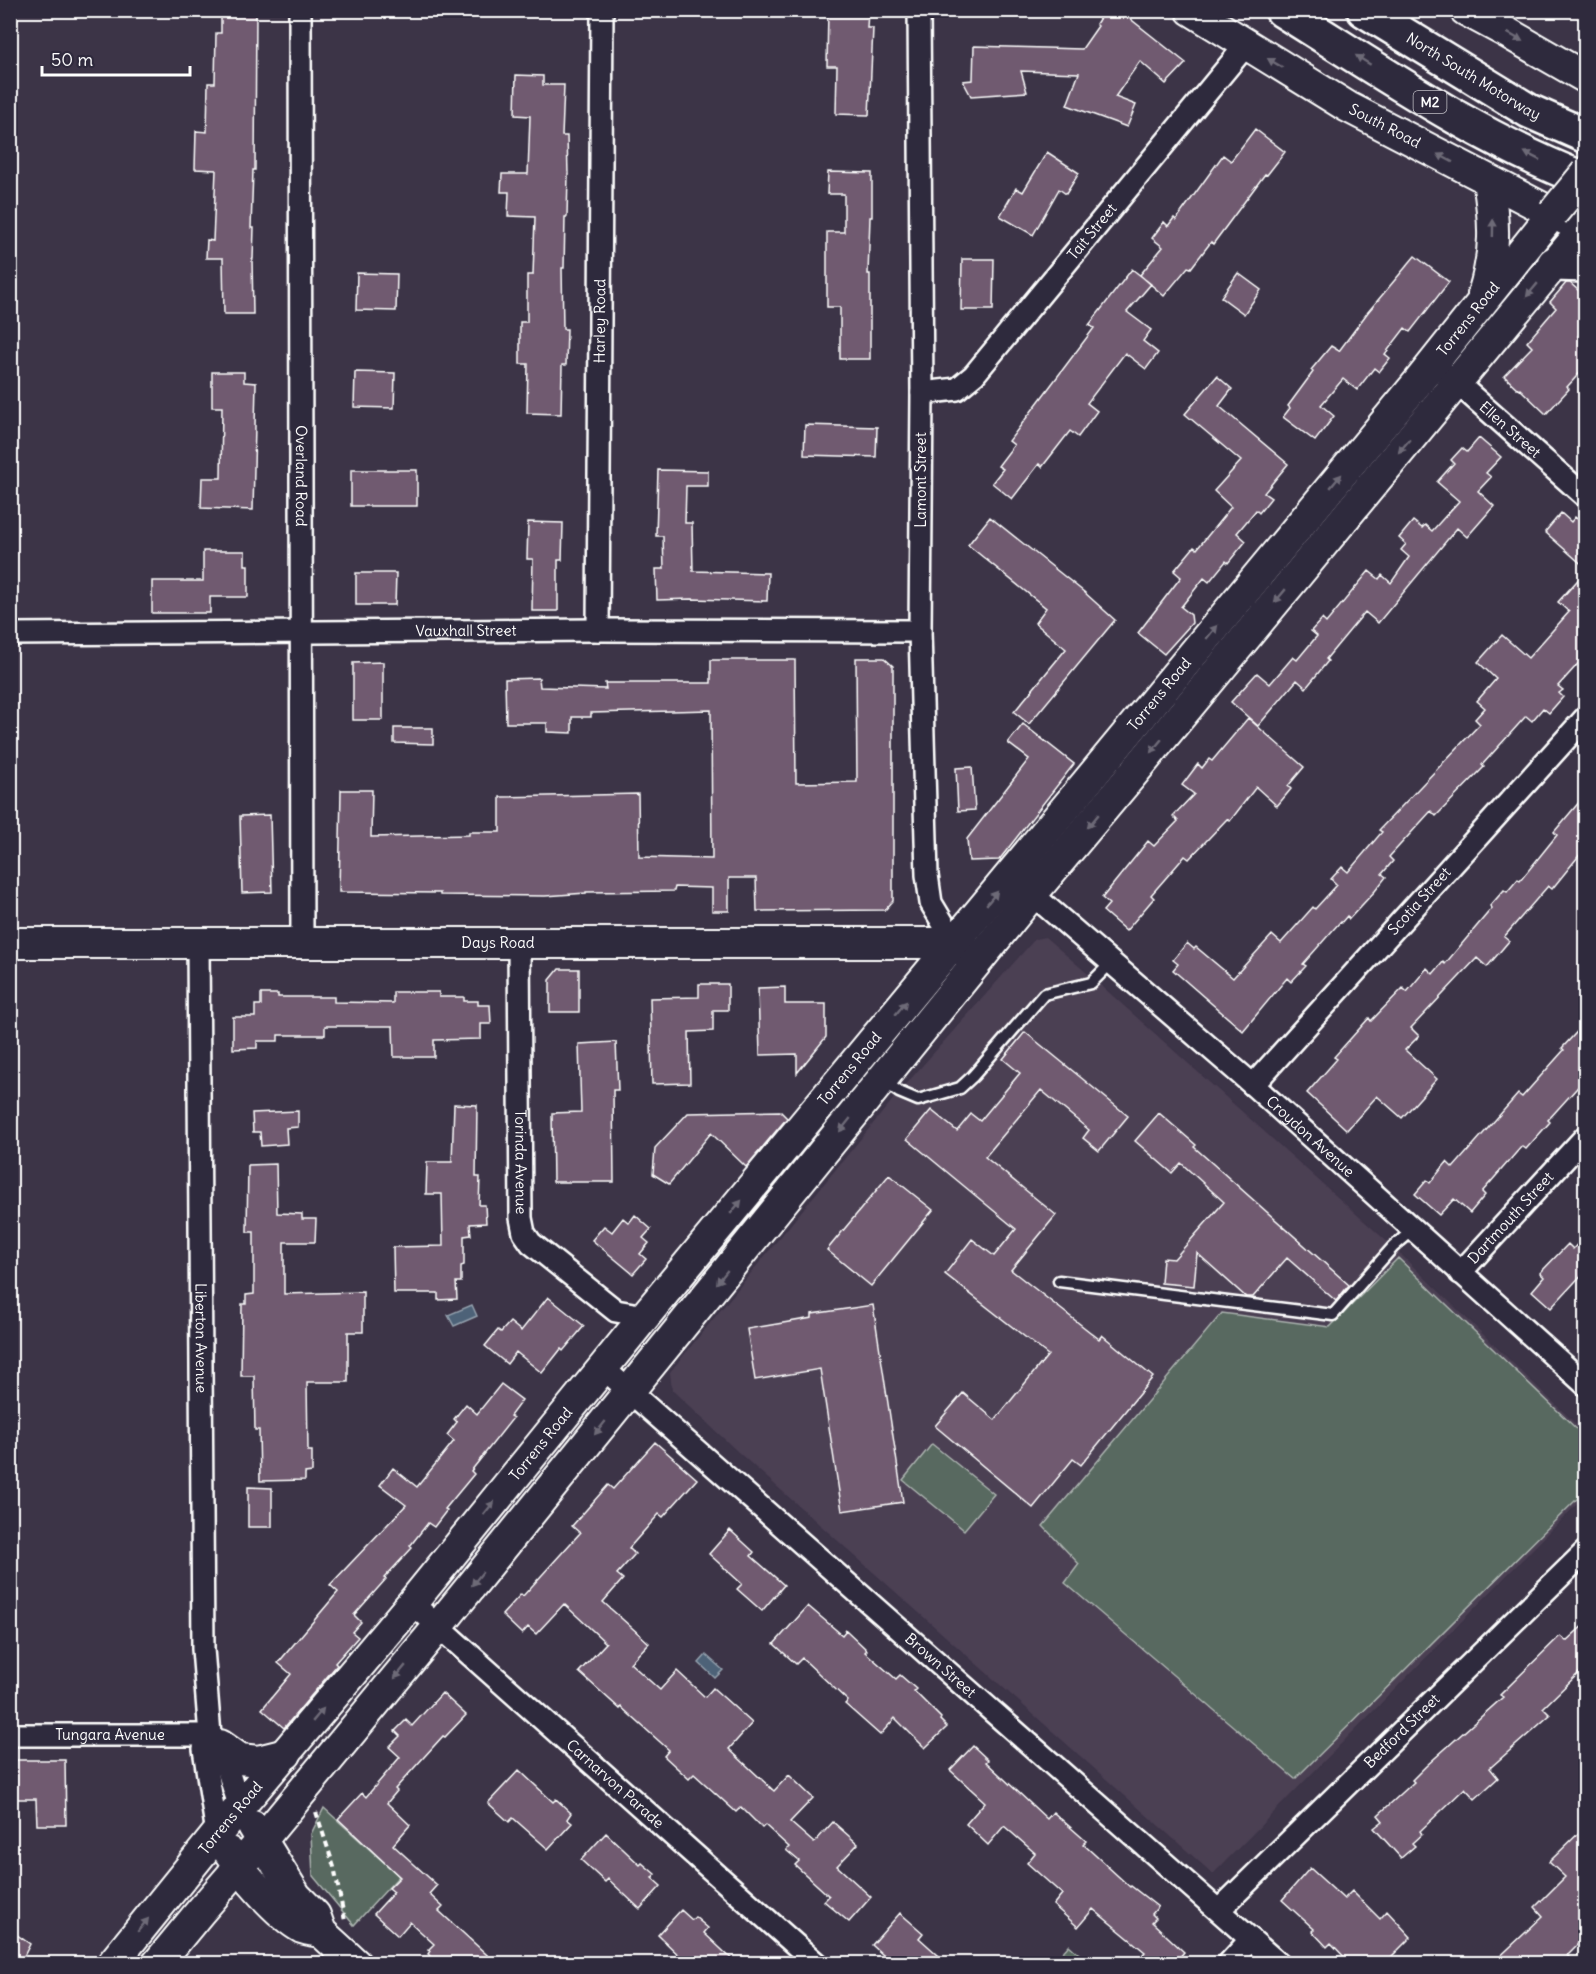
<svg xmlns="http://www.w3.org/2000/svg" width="1596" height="1974" viewBox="0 0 1596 1974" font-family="Delius,sans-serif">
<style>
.built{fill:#4b3f53}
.green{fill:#586960;stroke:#acb4b0;stroke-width:1.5}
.water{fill:#4d6278;stroke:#94a1ae;stroke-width:1.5}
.building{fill:#6f5a6f;stroke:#fff;stroke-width:1.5}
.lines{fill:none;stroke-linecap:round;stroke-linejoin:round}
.lane-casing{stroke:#fff;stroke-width:15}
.street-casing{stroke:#fff;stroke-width:26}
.secondary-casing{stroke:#fff;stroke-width:34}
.primary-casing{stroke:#fff;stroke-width:38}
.highway-casing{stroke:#fff;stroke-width:38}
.path{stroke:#fff;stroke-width:4;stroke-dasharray:6 4.5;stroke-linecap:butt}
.lane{stroke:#2f2a3d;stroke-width:10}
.street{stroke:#2f2a3d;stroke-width:21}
.secondary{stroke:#2f2a3d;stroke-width:30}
.primary{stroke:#2f2a3d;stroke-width:33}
.highway{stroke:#2f2a3d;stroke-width:33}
.secondary-bridge-casing{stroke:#fff;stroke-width:34;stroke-linecap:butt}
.secondary-bridge{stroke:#2f2a3d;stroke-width:30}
.oneway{fill:#6d6a77}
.labels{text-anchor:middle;stroke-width:5;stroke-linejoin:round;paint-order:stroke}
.shield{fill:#2f2a3d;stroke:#c1bfc5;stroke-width:1.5}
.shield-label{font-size:14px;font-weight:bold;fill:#fff}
.street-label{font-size:15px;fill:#fff;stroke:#2f2a3d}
</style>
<rect width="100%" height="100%" fill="#3c3447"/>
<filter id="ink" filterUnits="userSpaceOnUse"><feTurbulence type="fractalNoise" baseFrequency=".0167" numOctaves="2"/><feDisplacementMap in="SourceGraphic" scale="12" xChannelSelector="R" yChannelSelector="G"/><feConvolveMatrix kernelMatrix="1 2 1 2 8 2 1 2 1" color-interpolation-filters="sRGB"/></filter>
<g filter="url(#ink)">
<path class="built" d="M1045 937 1095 980 1393 1247 1585 1433V1496L1213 1874 738 1452 672 1390 670 1372 899 1092 1035 939Z"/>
<path class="green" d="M1398 1258 1585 1437V1491L1295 1779 1065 1583 1079 1564 1043 1526 1222 1313 1330 1327Z
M932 1444 994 1494 964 1530 903 1480Z
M324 1808 399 1876 354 1925 313 1876 311 1834Z
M1069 1945 1089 1963H1053Z"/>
<path class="water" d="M472 1305 477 1316 454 1326 448 1315Z
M706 1655 723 1670 715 1678 699 1663Z"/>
<path class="building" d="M221 10H256L255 170H253L251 228H254L253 259H252L253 314H224L223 258H206L207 240 213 241 216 170 195 169 196 131 207 132 208 83H215L216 33H221Z
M828 10H868L867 28H873L869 115 836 114 837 66H827Z
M1105 10H1119L1186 63 1166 84 1140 61 1115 97 1136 105 1127 127 1067 105 1079 73 1021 71 1027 92 971 96 963 81 973 80 974 46 1082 49 1098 26 1096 24Z
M516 75 543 76V85H564L562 136H567L568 175 567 217H565L564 268H562L563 329H567L566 365H562L561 414 527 413 528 364H520V322H527V275H533L535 217 508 216 509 192H501L502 174H528L530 116 515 115Z
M1255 129 1285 152 1267 175 1265 174 1213 244 1211 242 1191 268 1188 267 1164 296 1140 275 1163 247 1152 238 1164 222 1168 226 1174 218 1176 220 1223 155 1231 161Z
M1047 152 1079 173 1066 194 1059 189 1033 235 1000 216 1016 188 1023 192Z
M828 172 872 173V217H870L868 274H870V359H840V307H827V232H844V194H827Z
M1415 256 1449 282 1410 332 1405 328 1385 354 1390 358 1379 372 1374 368 1357 390 1343 379 1321 405 1334 416 1315 441 1283 417 1290 408 1288 406 1313 372 1311 370 1331 346 1339 351 1368 312Z
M962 259H994L993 310H961Z
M1132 269 1151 284 1127 312 1151 330 1143 341 1158 353 1146 369 1125 353 1087 403 1097 411 1078 437 1070 431 1042 467 1039 464 1012 499 992 483 1003 469 998 466 1014 445 1009 441 1094 328 1089 325Z
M357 273 397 274 396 311 356 310Z
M1238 273 1261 290 1244 314 1221 297Z
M1566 283H1570L1586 297V329L1578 336 1586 343V366L1567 387 1569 389 1546 414 1520 389 1519 390 1504 376 1532 347 1527 342 1556 308 1550 302Z
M212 372H244V382L256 383 253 510 201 508 202 478H221L222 407H212Z
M355 372 395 373 394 408 354 407Z
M1217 376 1232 389 1219 406 1288 464 1264 493 1271 498 1259 513 1256 510 1237 533 1246 541 1228 563 1226 561 1209 582 1204 578 1181 607 1191 615 1192 623 1164 654 1138 633 1181 577 1174 571 1194 547 1197 549 1231 507 1214 491 1241 461 1185 414Z
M805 425 877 427 876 457 804 455Z
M1479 438 1501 457 1486 473 1491 477 1478 491 1494 506 1467 537 1457 528 1378 623 1365 612 1326 659 1328 661 1306 688 1297 680 1258 726 1231 702 1257 673 1270 684 1293 657 1297 660 1317 636 1311 631 1322 619 1326 623 1369 571 1379 579 1382 575 1391 583 1409 557 1401 550 1406 544 1399 538 1413 521 1422 528 1425 525 1432 531 1459 501 1437 482 1454 463 1451 460 1462 448 1467 452Z
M351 470H417V506H351Z
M658 470 708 471V486H686L685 523H692L693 571 768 573 767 601 691 599 657 600 656 569H664L663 536H656Z
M1561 513 1571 522 1575 517 1586 526V568L1545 532Z
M990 517 1084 592 1115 620 1029 724 1014 712 1066 649 1035 623 1046 608 968 545Z
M528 522 563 523 562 560H558V611H532L533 559H527Z
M203 551H245V565H248V597H210V613H152V581H203Z
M1586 571V655L1558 686 1563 690 1559 693 1563 697 1549 713 1543 708 1532 721 1526 716 1482 765 1484 767 1436 816 1431 811 1389 857 1393 861 1382 874 1386 877 1375 891 1349 919 1347 916 1341 923 1340 922 1303 964 1306 966 1291 982 1287 978 1243 1031 1173 970 1178 964 1173 960 1187 943 1194 949 1196 947 1233 978 1272 935 1281 943 1313 907 1315 909 1337 885 1331 879 1342 867 1348 872 1382 832 1379 830 1480 724 1475 719 1485 708 1477 701 1496 679 1478 662 1502 635 1528 658 1569 612 1558 602Z
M356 573H396L395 605H356Z
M856 658H884L893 666V901L885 910 757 911 756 878H729V911H712V888L675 887 674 891 586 892V893L545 896 440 895V893L339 892 341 790H372L371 837 469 835V832H500V797L638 794 639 857 712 859 711 710 591 713V717H572V733L547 732V723H506L505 679 539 678 540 687 606 689 605 683H711V660H795L796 783 857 782Z
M383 662V720H353V663Z
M1248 718 1304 767 1288 786 1291 789 1277 806 1256 787 1230 821 1227 819 1189 859 1185 856 1151 895 1154 898 1126 931 1103 911 1109 904 1102 898 1148 841 1154 846 1178 821 1173 816 1194 794 1182 785 1198 764 1202 768 1209 759 1212 761Z
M1023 724 1074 764 999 860 969 861 967 839 1029 759 1008 743Z
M394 728H433V744L394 743Z
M972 767 975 810 958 811 956 768Z
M1586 794V847L1552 889 1548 886 1504 937 1509 941 1487 967 1477 958 1411 1028 1419 1036 1405 1050 1437 1079 1402 1118 1377 1096 1347 1130 1307 1093 1337 1059 1334 1057 1369 1018 1371 1021 1403 988 1407 992 1427 968 1433 974 1443 962 1445 964 1492 908 1490 906 1504 890 1507 892 1518 879 1520 881 1557 835 1554 832Z
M270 815 272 892 242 893 240 816Z
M559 969H579V1012H550V980Z
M699 984H728V1010H713V1031L689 1032 690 1083 652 1084 650 998 699 997Z
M785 987V1004H826V1037L797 1073V1054L760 1055 758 988Z
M393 992H439V997H464V1001H478V1005H490L491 1024H481V1039L434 1040V1057H394L393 1026H325V1035H278V1041H257V1048L233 1049V1017H255V1005H261V994H278V997H334V1002L393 1003Z
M1586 1022V1078L1548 1120 1550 1122 1526 1149 1522 1146 1482 1192 1485 1195 1470 1213 1454 1199 1439 1215 1415 1194 1427 1180 1430 1183 1447 1162 1453 1168 1518 1094 1522 1097 1564 1050 1562 1048Z
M1025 1032 1128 1116 1099 1151 1083 1138 1089 1130 1041 1090 985 1157 1056 1215 1011 1270 1099 1339 1102 1335 1153 1377 1081 1465 1073 1459 1033 1508 935 1426 963 1393 995 1420 1048 1355 945 1274 972 1239 994 1256 1016 1229 907 1139 931 1110 957 1131 971 1114 980 1121 1020 1073 1003 1059Z
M616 1042 618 1090H613L614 1182H553L552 1113 581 1112 579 1044Z
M454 1104 477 1105 476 1177H480L479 1205H485L486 1223 470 1224 471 1235 464 1236V1265L461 1266V1282H456L457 1299 438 1300V1293H394L393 1247 443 1246 442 1194H426L427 1162H452Z
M298 1111V1127L286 1128 287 1144 261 1146 260 1132H253L252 1113Z
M780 1111 787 1118 746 1167 711 1133 669 1184 653 1174 655 1148 688 1113Z
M1159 1113 1196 1145 1194 1147 1349 1285 1336 1301 1287 1258 1253 1297H1246L1197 1253 1194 1286 1161 1283 1163 1258 1174 1259 1224 1202 1181 1163 1172 1173 1135 1141Z
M276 1164 277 1213 302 1214V1219H316L315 1242H284V1294L363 1292V1332H348V1382H307L308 1451H312V1472L305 1473V1480L260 1481 259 1430H255L254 1376H241L242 1304H246V1295L254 1294V1232H247L248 1165Z
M889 1175 933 1210 871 1286 827 1250Z
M635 1215 651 1229 643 1238 649 1243 640 1254 646 1259 633 1274 592 1240 604 1226 612 1232 623 1218 629 1223Z
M1586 1235V1270L1551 1308 1532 1291 1544 1277 1540 1273 1568 1244 1573 1249Z
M548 1297 584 1326 563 1351 561 1349 542 1373 516 1352 507 1364 485 1346 498 1330 501 1332 510 1322 521 1331Z
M873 1305 903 1502 842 1511 820 1369 755 1380 747 1329 812 1318V1314Z
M501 1384 522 1400 510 1416 513 1418 471 1471 474 1474 445 1509 447 1510 434 1527 428 1523 410 1546 412 1548 384 1578 386 1579 354 1615 361 1622 352 1632 358 1637 335 1663 337 1665 284 1728 262 1709 291 1674 278 1663 338 1592 330 1585 406 1505 380 1485 393 1468 417 1487 454 1441 447 1435 457 1422 454 1419 466 1404 477 1414Z
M655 1442 697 1479 663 1517 659 1514 629 1548 635 1554 617 1574 623 1579 603 1602 649 1643 630 1663 660 1690 677 1671 705 1697 713 1688 752 1723 729 1749 774 1791 789 1775 813 1798 790 1822 814 1843 833 1822 858 1844 837 1866 871 1897 849 1922 824 1901 829 1896 795 1865 799 1861 786 1850 789 1847 765 1825 762 1828 741 1807 736 1812 694 1774 689 1779 664 1756 669 1750 621 1707 620 1709 579 1672 606 1643 564 1604 536 1634 528 1627 522 1634 502 1615 521 1594 523 1596 580 1533 572 1526 608 1485 613 1489Z
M248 1487 272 1488V1527H248Z
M730 1530 754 1552 751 1556 784 1585 762 1611 737 1589 742 1584 709 1554Z
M808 1606 842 1635 846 1630 867 1650 865 1652 896 1679 900 1675 916 1689 914 1691 941 1718 940 1720 947 1727 925 1748 895 1718 880 1735 845 1704 848 1701 802 1658 796 1664 774 1644Z
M1586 1623V1666L1543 1708 1550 1715 1490 1768 1498 1778 1475 1799 1465 1788 1420 1831 1422 1834 1412 1843 1415 1846 1401 1858 1374 1828 1383 1821 1378 1815 1414 1782 1412 1780 1426 1766 1503 1697 1500 1695 1560 1636 1566 1641Z
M442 1693 466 1715 445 1737 443 1736 395 1789 397 1791 387 1803 410 1825 393 1845 437 1885 429 1894 443 1907 439 1911 497 1964H438L428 1954 430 1951 428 1950 434 1944 410 1922 398 1936 374 1914 394 1892 389 1888 400 1877 338 1819 362 1793 366 1797 400 1757 389 1747 400 1736 395 1731 406 1720 412 1726Z
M973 1746 988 1760 986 1762 1047 1819 1053 1812 1086 1841 1083 1844 1130 1887 1131 1886 1158 1907 1152 1914 1156 1918 1152 1922 1184 1952 1174 1964H1153L1143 1954 1145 1952 1093 1909 1078 1927 1053 1905 1062 1894 1027 1863 1035 1853 1004 1826 988 1845 966 1824 985 1802 950 1770Z
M10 1760H65L66 1825H37L36 1799H10Z
M519 1770 553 1802 556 1799 571 1813 567 1819 572 1823 548 1849 513 1818 509 1822 488 1803Z
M1586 1826V1936L1567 1955 1575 1964H1492L1543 1916 1535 1907 1565 1877 1549 1862Z
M606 1833 640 1865 642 1863 655 1874 652 1878 661 1886 640 1909 608 1879 605 1882 581 1860Z
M1310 1868 1344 1899 1352 1891 1380 1919 1387 1911 1411 1937 1384 1964H1351L1331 1943 1327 1947 1312 1931 1314 1929 1282 1900Z
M681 1910 692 1920 695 1917 708 1928 704 1933 737 1964H688L658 1935Z
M900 1913 923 1933 919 1938 948 1964H893L872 1945Z
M10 1930 30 1944 20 1964H10Z"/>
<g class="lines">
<g class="lane-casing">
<path id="lane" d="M884 1081 899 1092 918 1100 960 1088 973 1076 1044 994 1091 983 1112 962
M1059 1281 1333 1315 1393 1247 1413 1230"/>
</g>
<g class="street-casing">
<g id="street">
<path id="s1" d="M300 10 302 942"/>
<path d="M919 10 922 393 920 631 927 875 931 903 955 943"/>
<path id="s2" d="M1447 374 1586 497"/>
<path id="s3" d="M922 393 957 389 974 375 1246 45"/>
<path id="s4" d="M598 630 602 10"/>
<path id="s5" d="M10 634 598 630 920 631"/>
<path id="s6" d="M1032 894 1253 1085 1586 1385"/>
<path id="s7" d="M198 942 203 1649 210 1735 204 1749 217 1834"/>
<path id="s8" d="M519 942 521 1218 524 1233 531 1243 616 1311 645 1316"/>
<path id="s9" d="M1253 1085 1586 717"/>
<path id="s10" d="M1460 1273 1586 1136"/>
<path id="s11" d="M603 1368 1279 1964"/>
<path id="s12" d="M412 1603 817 1964"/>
<path id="s13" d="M10 1735H210"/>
<path d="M219 1743 240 1808"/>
<path id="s14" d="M1219 1910 1586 1551"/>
<path d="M1228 1964 1251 1939"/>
</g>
</g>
<g class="secondary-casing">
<g id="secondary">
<path id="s15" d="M1191 10 1348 107 1570 222"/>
<path d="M1465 10 1506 32 1586 78"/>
<path d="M1483 294C1496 253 1495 223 1488 181"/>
<path id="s16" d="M10 943H955L964 951"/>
<path d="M220 1745 240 1759 258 1761 286 1754"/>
<path d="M253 1826 296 1896 315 1915 321 1932 356 1964"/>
<path d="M229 1852C244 1875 278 1915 302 1928 307 1930 315 1931 321 1932"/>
<path id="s17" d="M112 1964 217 1834 412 1603 645 1316 1419 381 1553 213"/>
<path d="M157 1964 199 1913 262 1840 438 1627 1032 894 1131 776 1586 226"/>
</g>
</g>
<g class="primary-casing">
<path id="primary" d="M1583 229 1586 231
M1554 264 1586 265"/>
</g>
<g class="highway-casing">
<g id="highway">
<path d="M1282 10C1380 71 1477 138 1586 180"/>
<path id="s18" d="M1364 10 1529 111 1586 136"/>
</g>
</g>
<path class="path" d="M316 1812 334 1867 345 1921"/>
<use href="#lane" class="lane"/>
<use href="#street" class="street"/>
<use href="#secondary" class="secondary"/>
<use href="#primary" class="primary"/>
<use href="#highway" class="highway"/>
<g class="secondary-bridge-casing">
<path id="secondary-bridge" d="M1553 213 1586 173"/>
</g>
<use href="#secondary-bridge" class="secondary-bridge"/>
</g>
<defs><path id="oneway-solid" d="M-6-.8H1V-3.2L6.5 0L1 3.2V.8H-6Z" transform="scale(1.5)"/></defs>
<g class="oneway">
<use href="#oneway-solid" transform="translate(1515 37) rotate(29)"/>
<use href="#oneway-solid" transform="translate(1363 60) rotate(-148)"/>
<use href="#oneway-solid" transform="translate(1275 63) rotate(-149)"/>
<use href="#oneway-solid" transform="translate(1532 156) rotate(-153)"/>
<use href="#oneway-solid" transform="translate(1445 158) rotate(-152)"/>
<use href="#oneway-solid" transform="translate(1493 228) rotate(-89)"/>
<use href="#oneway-solid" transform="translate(1532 290) rotate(130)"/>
<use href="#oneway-solid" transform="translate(1404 446) rotate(130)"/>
<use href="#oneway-solid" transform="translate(1336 481) rotate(-50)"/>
<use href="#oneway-solid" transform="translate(1280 596) rotate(130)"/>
<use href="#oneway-solid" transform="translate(1212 632) rotate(-50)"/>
<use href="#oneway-solid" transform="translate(1156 746) rotate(130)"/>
<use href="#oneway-solid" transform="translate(1093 821) rotate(130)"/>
<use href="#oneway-solid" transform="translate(992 898) rotate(-50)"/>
<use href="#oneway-solid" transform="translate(901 1008) rotate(-50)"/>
<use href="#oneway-solid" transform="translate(845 1125) rotate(129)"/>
<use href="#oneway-solid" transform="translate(736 1207) rotate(-50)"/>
<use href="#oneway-solid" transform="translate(722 1277) rotate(129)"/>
<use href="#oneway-solid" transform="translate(600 1428) rotate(129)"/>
<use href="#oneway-solid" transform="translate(489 1508) rotate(-51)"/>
<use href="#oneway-solid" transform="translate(477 1579) rotate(129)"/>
<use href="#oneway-solid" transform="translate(400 1672) rotate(130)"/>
<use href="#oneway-solid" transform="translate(318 1715) rotate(-50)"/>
<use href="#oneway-solid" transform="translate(143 1925) rotate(-51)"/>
</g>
</g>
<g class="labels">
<rect class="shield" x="1413.5" y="91" width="33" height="22" rx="4.5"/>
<g class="shield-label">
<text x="1430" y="107">M2</text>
</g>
<g class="street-label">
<text dy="5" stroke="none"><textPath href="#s18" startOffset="128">North South Motorway</textPath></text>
<text dy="5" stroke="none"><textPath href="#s15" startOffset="226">South Road</textPath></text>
<text dy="5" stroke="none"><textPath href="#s3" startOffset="243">Tait Street</textPath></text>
<text dy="5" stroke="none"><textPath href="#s17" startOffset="2132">Torrens Road</textPath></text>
<text dy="5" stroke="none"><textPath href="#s4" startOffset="309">Harley Road</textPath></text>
<text dy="5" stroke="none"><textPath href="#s2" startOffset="84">Ellen Street</textPath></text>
<text dy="5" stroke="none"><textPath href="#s1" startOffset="466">Overland Road</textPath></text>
<text transform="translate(921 480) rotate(-90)" y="5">Lamont Street</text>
<text dy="5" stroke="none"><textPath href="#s5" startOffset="456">Vauxhall Street</textPath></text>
<text dy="5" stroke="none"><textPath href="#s17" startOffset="1646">Torrens Road</textPath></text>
<text dy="5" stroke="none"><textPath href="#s9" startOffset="248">Scotia Street</textPath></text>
<text dy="5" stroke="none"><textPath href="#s16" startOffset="488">Days Road</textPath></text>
<text dy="5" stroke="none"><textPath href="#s17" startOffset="1160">Torrens Road</textPath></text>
<text dy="5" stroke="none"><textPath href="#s6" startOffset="369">Croydon Avenue</textPath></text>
<text dy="5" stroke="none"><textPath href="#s8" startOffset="220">Torinda Avenue</textPath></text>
<text dy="5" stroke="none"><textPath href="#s10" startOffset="75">Dartmouth Street</textPath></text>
<text dy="5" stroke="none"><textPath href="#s7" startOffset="396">Liberton Avenue</textPath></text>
<text dy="5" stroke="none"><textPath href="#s17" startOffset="674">Torrens Road</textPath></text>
<text dy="5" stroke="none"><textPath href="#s11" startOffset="450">Brown Street</textPath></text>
<text dy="5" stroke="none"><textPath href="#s14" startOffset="256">Bedford Street</textPath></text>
<text dy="5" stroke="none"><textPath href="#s13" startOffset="100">Tungara Avenue</textPath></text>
<text dy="5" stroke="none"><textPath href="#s12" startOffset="272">Carnarvon Parade</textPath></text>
<text dy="5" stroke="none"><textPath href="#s17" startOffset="188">Torrens Road</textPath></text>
</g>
</g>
<rect width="1596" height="1974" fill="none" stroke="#2f2a3d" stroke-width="36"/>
<rect x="18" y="18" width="1560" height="1938" fill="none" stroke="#fff" stroke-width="2" filter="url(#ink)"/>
<path d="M42 66v9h148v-9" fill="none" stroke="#ffffff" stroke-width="3"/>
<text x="51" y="66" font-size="18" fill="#ffffff" stroke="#2f2a3d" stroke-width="4.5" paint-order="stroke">50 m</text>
</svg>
